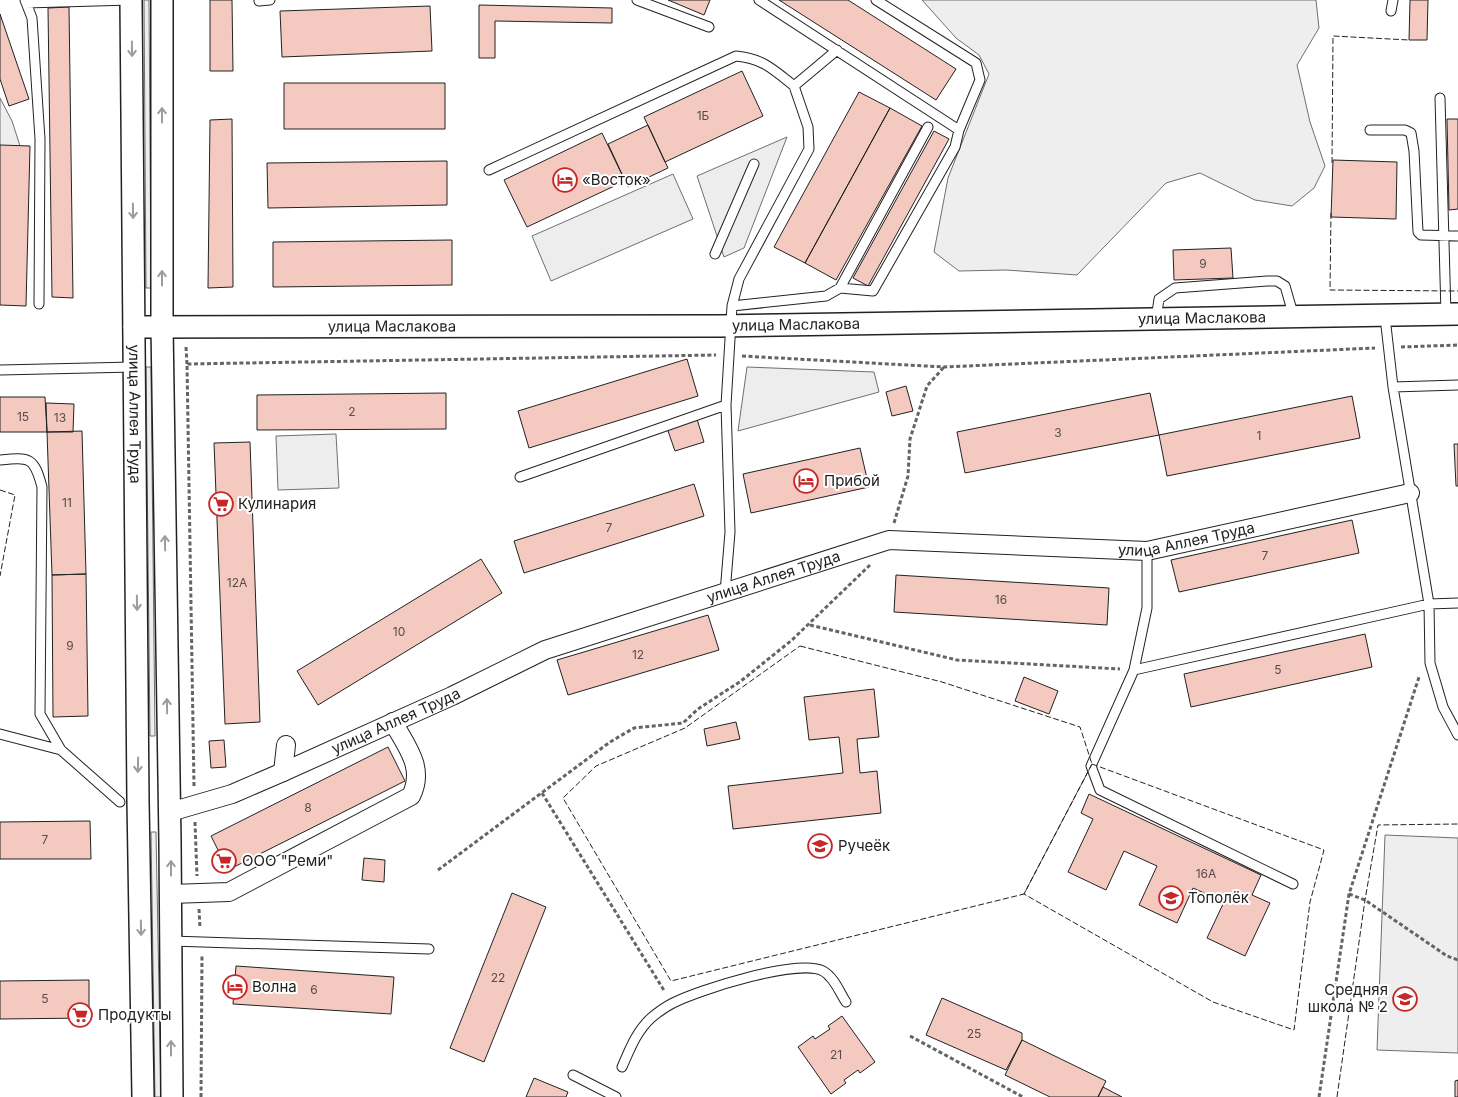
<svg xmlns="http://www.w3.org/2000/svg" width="1458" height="1097" viewBox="0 0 1458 1097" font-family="Inter,sans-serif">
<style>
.green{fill:#eee;stroke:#6f6f6f}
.parking{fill:#ededed;stroke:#6f6f6f}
.building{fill:#f3c9c0;stroke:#222}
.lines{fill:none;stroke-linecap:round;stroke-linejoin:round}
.service-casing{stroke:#222;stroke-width:11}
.minor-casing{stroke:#222;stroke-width:20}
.tertiary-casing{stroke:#222;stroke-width:24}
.path{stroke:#646464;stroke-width:3;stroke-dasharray:4 2.5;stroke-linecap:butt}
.service{stroke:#fff;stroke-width:9}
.minor{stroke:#fff;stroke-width:18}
.tertiary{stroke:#fff;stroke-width:21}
.fence{stroke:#222;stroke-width:1;stroke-dasharray:6 2.5;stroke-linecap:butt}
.oneway{stroke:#9c9c9c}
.labels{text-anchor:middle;stroke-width:4;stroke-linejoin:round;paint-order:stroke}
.number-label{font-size:12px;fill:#564c4a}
.poi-label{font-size:15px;fill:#222;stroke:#fff;text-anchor:start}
.street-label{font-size:15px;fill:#222;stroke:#fff}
</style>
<rect width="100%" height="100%" fill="#fff"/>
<path class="green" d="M144 0H149L151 288H146Z
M922 0H1316L1319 28 1297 65 1310 122 1325 166 1314 188 1292 206 1255 200 1200 173 1166 183 1077 275 1006 270 959 271 934 252 948 178 989 74 979 55 956 38Z
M0 98 12 121 23 155 0 165Z
M146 367H151L155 736H150Z
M151 832H156L161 1097H155Z
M1385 835 1458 838V1053L1377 1050Z"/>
<path class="parking" d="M787 137 744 248 724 257 697 176Z
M673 174 693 219 551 281 532 236Z
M747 367 874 372 879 392 738 431Z
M336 434 339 488 278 490 276 436Z"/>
<path class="building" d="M210 0H232L233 71H210Z
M668 0H710L704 15Z
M779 0H848L956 69 936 100Z
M1410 0H1428L1427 40H1409Z
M479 5 612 8V23L495 21V58H479Z
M430 6 432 51 282 57 280 11Z
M69 7 73 298 52 297 48 8Z
M0 14 29 99 9 106 0 79Z
M742 71 763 116 665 162 644 117Z
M284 83H445V129H284Z
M859 92 890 108 805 263 774 247Z
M890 108 922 126 836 280 805 263Z
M232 119 233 287 208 288 210 120Z
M1447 119H1458V209L1449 210Z
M648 125 668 168 628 187 608 144Z
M934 131 949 139 868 286 853 278Z
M602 133 625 181 527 227 504 180Z
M0 145 30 146 26 306 0 305Z
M1333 160 1397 162 1396 219 1331 217Z
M447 161V205L268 208 267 163Z
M452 240V285L273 287V242Z
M1231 248 1233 278 1174 280 1173 250Z
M687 359 698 396 529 448 518 411Z
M906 386 913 411 892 416 886 392Z
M446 393V429L257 430V395Z
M1150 393 1159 435 965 473 957 432Z
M1352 396 1360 438 1167 476 1159 435Z
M0 397H45L47 432H0Z
M46 403 74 404 73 432H47Z
M697 419 704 442 675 451 667 428Z
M82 431 86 574 52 575 47 432Z
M250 442 260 722 225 724 214 443Z
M1454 444H1458V486H1456Z
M860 448 869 487 751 513 743 474Z
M694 484 704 516 524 573 514 541Z
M1352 520 1359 553 1179 592 1171 560Z
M481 559 502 593 318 705 297 671Z
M86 574 88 716 53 717 52 575Z
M896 575 1109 588 1107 625 894 612Z
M708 615 719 650 568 695 557 660Z
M1365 634 1372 667 1191 707 1184 674Z
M1024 677 1058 691 1049 714 1015 701Z
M874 689 879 737 857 739 860 773 877 771 881 813 733 829 728 786 843 773 839 737 809 740 804 697Z
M736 722 740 739 707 746 704 729Z
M224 740 226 767 211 768 209 741Z
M388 747 405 781 228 870 211 836Z
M1089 794 1261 875 1252 895 1270 903 1245 956 1207 938 1224 902 1193 888 1177 923 1139 905 1157 866 1124 851 1106 890 1068 872 1093 819 1081 813Z
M90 821 91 859H0V822Z
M364 858 385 860 384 882 362 880Z
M512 893 546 907 484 1062 450 1048Z
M236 966 394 977 391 1014 233 1004Z
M89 980V1018L0 1019V981Z
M942 998 1022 1033V1040L1006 1070 926 1035Z
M842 1016 875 1062 860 1073 858 1070 844 1080 846 1083 831 1094 798 1047 813 1036 815 1039 830 1029 828 1026Z
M1022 1040 1106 1081 1098 1097H1050L1005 1075Z
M534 1078 568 1092 566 1097H526Z
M1458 1080V1097H1455V1081Z
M1103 1087 1122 1097H1098Z"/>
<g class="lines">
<g class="service-casing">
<path id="service" d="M25 0 32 18 40 139 39 304
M637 0 709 27
M759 0 959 130 980 80 976 63 876 0
M259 1 270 0
M26 3 131 0
M1391 11 1393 0
M1440 98 1446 314
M1370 130H1405L1411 133 1414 151 1418 232 1421 235 1458 236
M489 170 736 56C762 58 774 70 794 86L837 50
M715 254 754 164
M840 288 928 127
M732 306 826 296 840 288 873 291 955 147 959 130
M1385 317 1393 387 1429 604 1430 663 1443 707 1458 735
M1156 319 1159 299 1175 288 1267 281H1277L1285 286 1294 317
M0 370 134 367
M1393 387 1458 385
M0 460C30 457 34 457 42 487L40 714 61 750 120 802
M520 477 726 405
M1147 551V608L1134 670 1091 766 1100 790 1293 884
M725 593 730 532 726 405 732 306 739 279 809 149 808 127 794 86
M1134 670 1429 604 1458 603
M0 734 61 750
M171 941 429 949
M622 1067C630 1049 636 1032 651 1018 657 1013 665 1007 673 1003 698 990 799 958 823 971 834 977 840 993 846 1002
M573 1075 616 1097"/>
</g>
<g class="minor-casing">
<g id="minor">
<path d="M283 772 286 745"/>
<path id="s1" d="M170 812 232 794 283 772 452 696 545 650 889 540 1147 551 1410 493"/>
<path d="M171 894 229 892 411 796C425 768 407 747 393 722"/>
</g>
</g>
<g class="tertiary-casing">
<g id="tertiary">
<path id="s2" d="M131 0 138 801 143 1097"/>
<path d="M162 0V326L170 842 172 1097"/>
<path id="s3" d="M134 327 720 326 1458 314"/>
</g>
</g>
<path class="path" d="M186 347 187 364
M1401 347 1458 345
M742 356 944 367 1375 348
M894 523 908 476 910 439 927 386 944 367
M810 625 957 660 1120 669
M194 786 187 364 716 355
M542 793 665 992
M195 822 197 876
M438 870 610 742 634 728 683 723 698 709 741 681 792 640 870 565
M1349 894 1365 900 1447 956 1458 960
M199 909 200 928
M910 1036 1023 1097
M201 1097 202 954
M1319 1097 1349 894 1419 677"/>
<use href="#service" class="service"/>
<use href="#minor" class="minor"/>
<use href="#tertiary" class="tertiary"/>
<path class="fence" d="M1332 163 1333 36 1409 40
M1331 213 1330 290 1458 291
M0 490 15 495 0 576
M800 646 942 682 1080 727 1092 764 1024 894 671 981 563 798 596 766 685 728Z
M1092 764 1324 850 1310 902 1294 1030 1213 1002 1024 894Z
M1337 1097 1365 900 1378 825 1458 824"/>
</g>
<defs><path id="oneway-shaft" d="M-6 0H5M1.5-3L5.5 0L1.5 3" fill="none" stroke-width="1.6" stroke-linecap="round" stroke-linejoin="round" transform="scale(1.25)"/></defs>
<g class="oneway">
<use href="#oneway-shaft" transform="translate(132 49) rotate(89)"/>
<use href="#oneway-shaft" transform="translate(162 115) rotate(-90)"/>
<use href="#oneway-shaft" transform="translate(133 211) rotate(89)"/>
<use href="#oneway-shaft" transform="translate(162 278) rotate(-90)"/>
<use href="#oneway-shaft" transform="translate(165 543) rotate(-91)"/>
<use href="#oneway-shaft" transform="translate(137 603) rotate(89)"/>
<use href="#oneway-shaft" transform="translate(167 706) rotate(-91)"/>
<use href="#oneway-shaft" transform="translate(138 765) rotate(91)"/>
<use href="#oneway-shaft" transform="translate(171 868) rotate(-90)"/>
<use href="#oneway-shaft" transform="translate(141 928) rotate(89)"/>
<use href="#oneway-shaft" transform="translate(171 1048) rotate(-90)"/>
</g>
<defs>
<g id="hotel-ring" transform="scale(1.25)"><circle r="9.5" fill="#fff" stroke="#c62828" stroke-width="1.5"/><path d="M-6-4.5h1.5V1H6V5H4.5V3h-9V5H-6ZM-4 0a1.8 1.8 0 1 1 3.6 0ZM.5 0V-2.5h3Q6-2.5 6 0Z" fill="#c62828"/></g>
<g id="supermarket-ring" transform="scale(1.25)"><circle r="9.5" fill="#fff" stroke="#c62828" stroke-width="1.5"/><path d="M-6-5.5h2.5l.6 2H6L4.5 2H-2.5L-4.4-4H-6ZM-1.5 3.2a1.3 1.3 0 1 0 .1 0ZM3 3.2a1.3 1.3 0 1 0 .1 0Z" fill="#c62828"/></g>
<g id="school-ring" transform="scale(1.25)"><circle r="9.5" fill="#fff" stroke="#c62828" stroke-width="1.5"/><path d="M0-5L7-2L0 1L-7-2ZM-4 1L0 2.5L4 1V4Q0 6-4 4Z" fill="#c62828"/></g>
</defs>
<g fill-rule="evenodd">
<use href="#hotel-ring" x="565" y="180"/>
<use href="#hotel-ring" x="806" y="481"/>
<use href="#supermarket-ring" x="221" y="504"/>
<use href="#school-ring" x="820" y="846"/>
<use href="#supermarket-ring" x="224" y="861"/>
<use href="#school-ring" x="1171" y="898"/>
<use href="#hotel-ring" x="235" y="987"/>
<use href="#school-ring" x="1405" y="999"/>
<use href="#supermarket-ring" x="80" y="1015"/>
</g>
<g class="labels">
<g class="number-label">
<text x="703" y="120">1Б</text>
<text x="1203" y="268">9</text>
<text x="352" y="416">2</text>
<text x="23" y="421">15</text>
<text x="60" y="422">13</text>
<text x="1058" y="437">3</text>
<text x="1259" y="440">1</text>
<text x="67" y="507">11</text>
<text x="609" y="532">7</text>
<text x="1265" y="560">7</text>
<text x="237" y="587">12А</text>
<text x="1001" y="604">16</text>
<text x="399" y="636">10</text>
<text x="70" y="650">9</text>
<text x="638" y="659">12</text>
<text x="1278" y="674">5</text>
<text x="308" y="812">8</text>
<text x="45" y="844">7</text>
<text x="1206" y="878">16А</text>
<text x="498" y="982">22</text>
<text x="314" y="994">6</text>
<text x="45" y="1003">5</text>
<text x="974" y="1038">25</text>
<text x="836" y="1059">21</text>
</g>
<g class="poi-label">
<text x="582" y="185">«Восток»</text>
<text x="824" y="486">Прибой</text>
<text x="238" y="509">Кулинария</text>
<text x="838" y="851">Ручеёк</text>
<text x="242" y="866">ООО "Реми"</text>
<text x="1188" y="903">Тополёк</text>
<text x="252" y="992">Волна</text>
<text x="1388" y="995" text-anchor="end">Средняя<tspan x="1388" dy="17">школа № 2</tspan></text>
<text x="98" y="1020">Продукты</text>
</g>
<g class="street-label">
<text dy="5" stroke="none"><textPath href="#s3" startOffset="1068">улица Маслакова</textPath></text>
<text dy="5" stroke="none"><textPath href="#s3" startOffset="662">улица Маслакова</textPath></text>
<text dy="5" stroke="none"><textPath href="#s3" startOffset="258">улица Маслакова</textPath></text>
<text dy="5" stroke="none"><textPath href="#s2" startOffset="414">улица Аллея Труда</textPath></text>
<text dy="5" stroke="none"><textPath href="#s1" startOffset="1069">улица Аллея Труда</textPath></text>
<text dy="5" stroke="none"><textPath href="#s1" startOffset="649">улица Аллея Труда</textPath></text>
<text dy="5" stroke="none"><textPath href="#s1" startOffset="244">улица Аллея Труда</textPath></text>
</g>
</g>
</svg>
